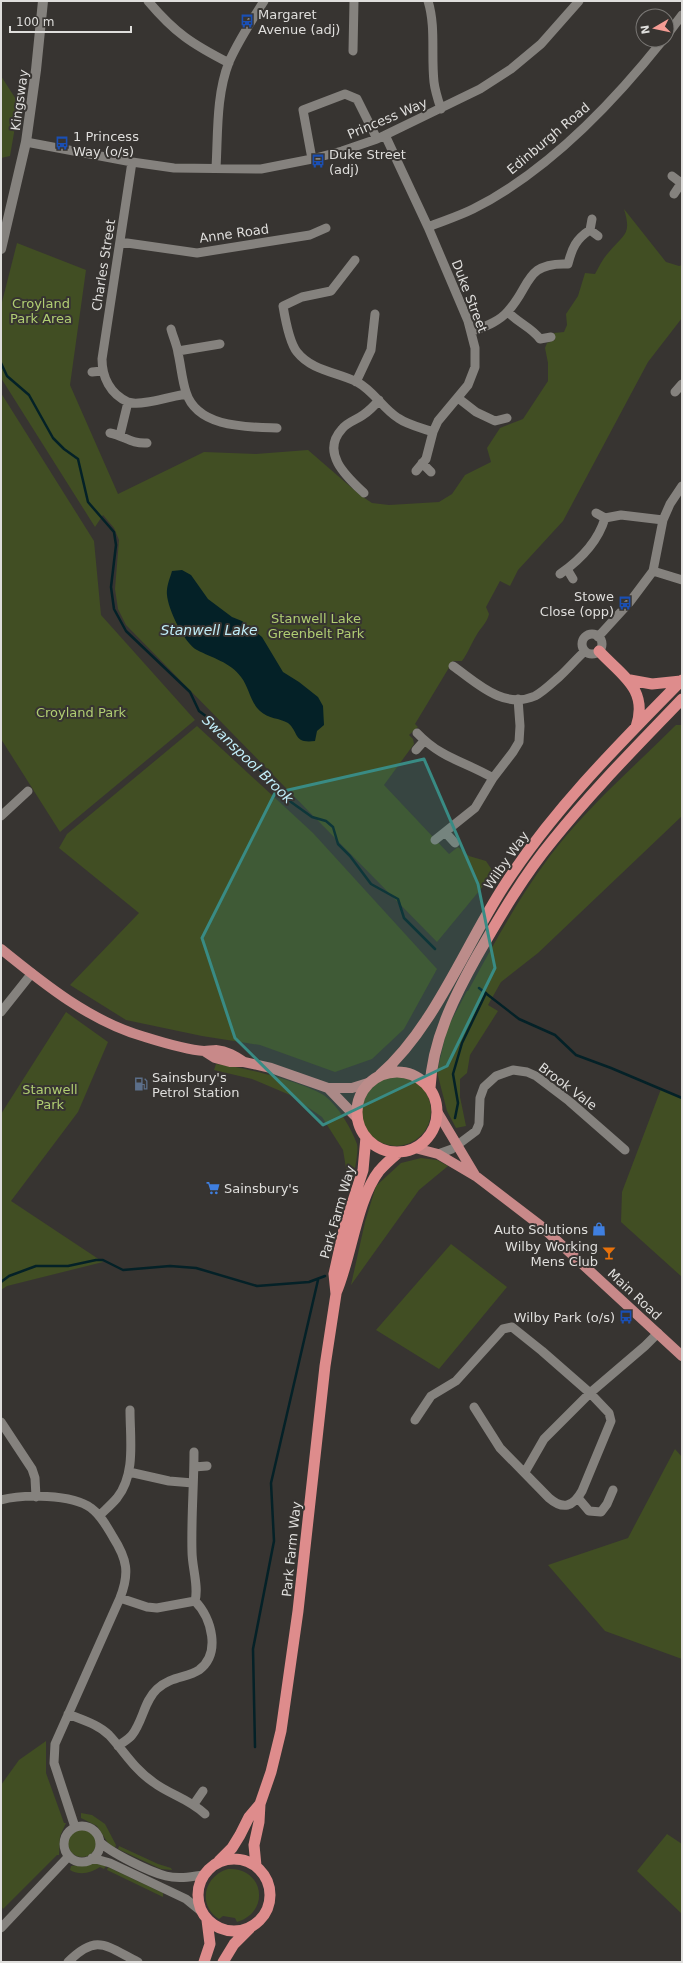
<svg xmlns="http://www.w3.org/2000/svg" width="683" height="1963" viewBox="0 0 683 1963" font-family="'DejaVu Sans',sans-serif">
<style>
.green{fill:#414e23}
.water{fill:#042127}
.lines{fill:none;stroke-linecap:round;stroke-linejoin:round}
.stream{stroke:#042127;stroke-width:2.5}
.minor{stroke:#85827e;stroke-width:9}
.tertiary{stroke:#85827e;stroke-width:10}
.primary{stroke:#c88989;stroke-width:10}
.trunk{stroke:#de8c8c;stroke-width:11}
.marked{fill:#398b84;fill-opacity:0.2;stroke:#398b84;stroke-width:3;stroke-linejoin:round}
.labels{text-anchor:middle;stroke-width:4;stroke-linejoin:round;paint-order:stroke}
.poi-label{font-size:13px;fill:#dfdedc;stroke:#373431;text-anchor:start}
.street-label{font-size:13px;fill:#dfdedc;stroke:#373431}
.park-label{font-size:13px;fill:#b0cd72;stroke:#373431}
.water-label{font-size:14px;font-style:italic;fill:#c0edf8;stroke:#373431}
</style>
<rect width="100%" height="100%" fill="#373431"/>
<path class="green" d="M1 76 19 104 10 156 1 158Z
M624 209 666 262 679 266 682 265V318L648 362 563 521 518 570 510 586 500 581 486 607 489 614C487 623 481 627 476 636 471 644 468 653 462 661H453L415 724 418 727 409 735 413 739 414 744 384 785 449 854 458 847 469 856 486 861 494 873 437 942 126 625 118 609 115 589 119 540 114 528 103 515 95 527 1 378V306L17 243 86 270 70 385 118 494 204 452 256 454 308 450 360 495 372 503 389 505 439 502 452 494 465 475 491 462 487 448 500 428 523 419 548 381V363L545 348 547 343 555 340 554 333 564 332 567 325 566 314 578 296 585 273 595 274C599 267 603 258 609 252 624 234 632 235 624 209Z
M1 393 94 541 101 615 195 720 60 832 1 739Z
M676 725H682V816L538 953 501 982 488 1005 498 1011 470 1055 467 1073 460 1079V1097L466 1126 456 1128 447 1111 437 1072 447 1029 467 991H468C495 942 522 891 557 847 592 803 636 765 676 725Z
M197 726 313 833 437 969 404 1029 372 1059 335 1072 260 1045 202 1036 126 1020 70 985 139 913 59 848 67 834Z
M66 1012 108 1042 78 1112 11 1201 103 1262 7 1286 1 1290V1114Z
M216 1064C240 1066 306 1083 325 1096 339 1107 351 1128 357 1144 359 1152 354 1172 353 1181L347 1174 343 1150 322 1117 290 1095 252 1079 214 1070Z
M361 1111a35 35 0 1 1 70 0a35 35 0 1 1-70 0Z
M661 1089 682 1098V1277L621 1222 622 1192Z
M421 1158 437 1160 448 1166 419 1190 351 1285 365 1222 376 1186 401 1163Z
M451 1244 507 1287 439 1369 376 1330Z
M675 1449 682 1457V1659L605 1631 548 1565 628 1538Z
M46 1741V1773L64 1823H66L60 1836 59 1855H57L3 1909 1 1905V1785L19 1760Z
M81 1813 92 1815 105 1824 116 1845 115 1848 108 1843 97 1826 81 1818Z
M68 1843a14 14 0 1 1 28 0a14 14 0 1 1-28 0Z
M667 1834 682 1844V1914L637 1871Z
M119 1846 158 1864 171 1868 172 1870 161 1869 118 1849Z
M94 1863 106 1866 104 1869 100 1867C91 1873 80 1876 70 1870L71 1866Z
M108 1867 163 1893V1897L107 1870Z
M228 1869C264 1867 271 1912 237 1922L235 1918 223 1916 219 1919C197 1905 204 1876 228 1869Z"/>
<path class="water" d="M182 570 191 575 208 599 232 617 242 621 262 637 283 672 299 682 318 697 323 706 324 725 317 731 315 741C293 744 299 732 288 723 280 718 268 719 260 711 250 702 249 687 241 677 230 662 212 658 197 650 184 643 168 609 167 595 166 587 170 578 172 571Z"/>
<g class="lines">
<path class="stream" d="M1 363 7 376 29 395 53 438 64 449 78 459 88 502 114 532 116 545 111 587 114 609 126 631 190 692 199 711 215 723 291 802 312 817 326 821 333 827 338 844 350 856 371 884 398 899 404 918 435 949
M479 988 519 1019 555 1035 576 1055 611 1068 682 1098
M455 1118 458 1103 453 1074 462 1043 486 993
M1 1282 9 1276 36 1266H68L96 1260H103L123 1270 170 1266 196 1268 257 1286 309 1282 325 1276
M255 1747 253 1649 274 1541 271 1483 318 1280"/>
<path class="minor" d="M148 1C175 33 192 44 229 63
M428 1C436 27 431 54 434 82 435 91 438 100 441 109
M667 35 682 15
M353 51 354 1
M385 135 428 227 468 321 475 348V367L468 385 438 421 433 432 426 459 416 471
M26 142 132 162 174 168 261 169 312 159 342 151 377 139 480 89 511 69 541 44 579 1
M312 159 303 110 345 94 357 99 377 139
M132 162 102 359C102 377 110 394 128 402 140 407 172 396 186 394
M216 168C218 134 216 95 229 62 238 41 252 20 264 1
M672 176 681 183
M674 194 682 182
M428 227C443 221 459 216 473 209 547 172 612 104 663 40
M590 230 592 219
M120 242 197 253 310 235 326 228
M355 260 331 291 302 297 283 306C285 318 289 342 297 352 312 371 337 372 357 382 374 391 383 409 398 418 408 425 422 428 433 432
M508 312C518 323 531 327 540 339L551 337
M171 329C173 337 177 345 178 353 181 366 182 380 186 392 197 428 247 427 277 428
M471 332C483 327 499 322 508 311 531 287 524 262 568 264 572 248 576 239 590 230L598 236
M178 351 220 344
M92 372 102 371
M356 382 371 350 375 314
M675 392 682 384
M458 398 476 412 495 421 507 418
M110 433C125 436 131 444 147 443
M120 435 128 402
M422 463 431 472
M364 493C347 477 320 453 342 429 347 422 356 420 363 415 369 411 374 406 379 400
M596 513 605 518
M567 569 573 579
M653 571 682 580
M560 574C580 560 598 542 605 518L621 515 663 520
M582 644a10 10 0 1 1 20 0a10 10 0 1 1-20 0Z
M598 637 629 603 653 571 663 520 670 504 682 486
M453 666C476 682 503 710 535 696 543 692 552 683 559 677 568 669 576 659 585 651
M417 733C442 759 464 761 493 778
M416 750 424 741
M1 816 28 791
M445 832 455 843
M435 840 475 808 493 778 513 752 519 742 520 726 518 699
M1 1012 32 973
M438 1154 452 1149 476 1131 479 1124 480 1098 484 1087 496 1076 513 1070 527 1072 536 1076 569 1101 625 1150
M474 1407 500 1448 549 1498C563 1510 573 1507 582 1491L611 1421 609 1413 590 1393 645 1346 658 1333
M415 1420 431 1396 456 1381 503 1329 512 1327 542 1351 590 1393 544 1439 525 1472
M1 1422 32 1469 35 1478 36 1497
M194 1452C194 1485 191 1519 192 1552 192 1567 199 1587 195 1601
M194 1467 207 1466
M129 1472 169 1481 193 1483
M578 1498 589 1511 601 1512 607 1504 613 1490
M1 1500C23 1494 72 1494 91 1508 101 1515 107 1527 113 1537 127 1559 130 1573 120 1598L55 1744 54 1763 75 1827
M99 1516C105 1510 112 1504 117 1498 136 1474 130 1439 130 1410
M68 1714C82 1720 98 1724 109 1735 124 1751 134 1769 153 1782 170 1795 188 1798 205 1814
M118 1746C122 1743 129 1739 132 1735 143 1721 144 1701 157 1689 171 1676 187 1678 199 1670 221 1654 212 1618 195 1601L157 1608 147 1607 120 1598
M194 1804 203 1791
M64 1844a18 18 0 1 1 36 0a18 18 0 1 1-36 0Z
M100 1842C111 1853 150 1872 166 1876 178 1879 190 1877 203 1875
M92 1858 110 1863 186 1899 202 1912
M1 1928 69 1856
M68 1962C97 1933 106 1946 138 1962"/>
<path class="tertiary" d="M1 249 26 142 36 70 43 1"/>
<path class="primary" d="M1 949C44 984 91 1022 145 1037 161 1042 188 1050 204 1051 208 1051 212 1050 216 1050 227 1051 235 1056 244 1062
M204 1051 215 1058 230 1062H244L271 1068 328 1088H352L368 1083
M328 1088 357 1118
M438 1113 475 1175
M415 1148 438 1154 477 1177 541 1226 682 1356"/>
<path class="trunk" d="M599 651C621 675 649 689 636 727
M630 680 652 684 681 681
M357 1112a40 40 0 1 1 80 0a40 40 0 1 1-80 0Z
M380 1075C434 1028 465 946 504 886 553 810 619 744 682 680
M430 1088C432 1041 454 997 477 956 500 916 524 875 553 840 593 790 638 745 682 699
M336 1293C351 1259 357 1199 379 1171 385 1164 392 1158 399 1152
M198 1895a36 36 0 1 1 72 0a36 36 0 1 1-72 0Z
M219 1861 232 1848 240 1835 249 1817 260 1804
M256 1866 254 1845 259 1822 260 1804 271 1772 281 1731 298 1611 325 1366 336 1294 334 1274 344 1229 363 1170 366 1137
M204 1962 210 1944 207 1920
M223 1962 234 1944 250 1928"/>
</g>
<path class="marked" d="M424 759 478 884 495 968 447 1066 323 1125 235 1038 202 938 275 793Z"/>
<defs>
<g id="bus-bare" transform="scale(1.08)"><path d="M-5-6H5V4H4V6H2V4H-2V6H-4V4H-5ZM-3.5-4V0h7V-4ZM-3.5 1.2v1.5H-2V1.2ZM2 1.2v1.5H3.5V1.2Z" fill="#1a4fb4" stroke="#373431" stroke-width="2.5" paint-order="stroke"/></g>
<g id="fuel-bare" transform="scale(1.08)"><path d="M-5.5-6h7V0h2V4h1.3V-2.5L3-4.5l.8-.8L6-3V5H2.5V1h-1V6h-7ZM-4.2-4.7v3.2H.2V-4.7Z" fill="#5c6f8a" stroke="#373431" stroke-width="2.5" paint-order="stroke"/></g>
<g id="supermarket-bare" transform="scale(1.08)"><path d="M-6-5.5h2.5l.6 2H6L4.5 2H-2.5L-4.4-4H-6ZM-1.5 3.2a1.3 1.3 0 1 0 .1 0ZM3 3.2a1.3 1.3 0 1 0 .1 0Z" fill="#3f7fe0" stroke="#373431" stroke-width="2.5" paint-order="stroke"/></g>
<g id="shop-bare" transform="scale(1.08)"><path d="M-5-2.5h2.3a2.7 3.5 0 0 1 5.4 0H5L5.5 6h-11ZM-1.5-2.5h3a1.5 2.3 0 0 0-3 0Z" fill="#3f7fe0" stroke="#373431" stroke-width="2.5" paint-order="stroke"/></g>
<g id="bar-bare" transform="scale(1.08)"><path d="M-6-5H6L.8 .8V4.5H3.5V6h-7V4.5H-.8V.8Z" fill="#e8710a" stroke="#373431" stroke-width="2.5" paint-order="stroke"/></g>
</defs>
<g fill-rule="evenodd">
<use href="#bus-bare" x="247" y="21"/>
<use href="#bus-bare" x="62" y="143"/>
<use href="#bus-bare" x="318" y="161"/>
<use href="#bus-bare" x="625" y="603"/>
<use href="#fuel-bare" x="141" y="1084"/>
<use href="#supermarket-bare" x="213" y="1188"/>
<use href="#shop-bare" x="599" y="1229"/>
<use href="#bar-bare" x="609" y="1253"/>
<use href="#bus-bare" x="626" y="1317"/>
</g>
<g class="labels">
<g class="poi-label">
<text x="258" y="19">Margaret<tspan x="258" dy="15">Avenue (adj)</tspan></text>
<text x="73" y="141">1 Princess<tspan x="73" dy="15">Way (o/s)</tspan></text>
<text x="329" y="159">Duke Street<tspan x="329" dy="15">(adj)</tspan></text>
<text x="614" y="601" text-anchor="end">Stowe<tspan x="614" dy="15">Close (opp)</tspan></text>
<text x="152" y="1082">Sainsbury's<tspan x="152" dy="15">Petrol Station</tspan></text>
<text x="224" y="1193">Sainsbury's</text>
<text x="588" y="1234" text-anchor="end">Auto Solutions</text>
<text x="598" y="1251" text-anchor="end">Wilby Working<tspan x="598" dy="15">Mens Club</tspan></text>
<text x="615" y="1322" text-anchor="end">Wilby Park (o/s)</text>
</g>
<g class="street-label">
<text transform="translate(19 100) rotate(-82)" y="5">Kingsway</text>
<text transform="translate(387 118) rotate(-23)" y="5">Princess Way</text>
<text transform="translate(548 138) rotate(-40)" y="5">Edinburgh Road</text>
<text transform="translate(234 233) rotate(-8)" y="5">Anne Road</text>
<text transform="translate(103 265) rotate(-81)" y="5">Charles Street</text>
<text transform="translate(470 296) rotate(69)" y="5">Duke Street</text>
<text transform="translate(506 860) rotate(-55)" y="5">Wilby Way</text>
<text transform="translate(568 1086) rotate(37)" y="5">Brook Vale</text>
<text transform="translate(337 1212) rotate(-74)" y="5">Park Farm Way</text>
<text transform="translate(635 1294) rotate(43)" y="5">Main Road</text>
<text transform="translate(291 1549) rotate(-84)" y="5">Park Farm Way</text>
</g>
<g class="park-label">
<text x="41" y="308">Croyland<tspan x="41" dy="15">Park Area</tspan></text>
<text x="316" y="623">Stanwell Lake<tspan x="316" dy="15">Greenbelt Park</tspan></text>
<text x="81" y="717">Croyland Park</text>
<text x="50" y="1094">Stanwell<tspan x="50" dy="15">Park</tspan></text>
</g>
<g class="water-label">
<text x="209" y="635">Stanwell Lake</text>
<text transform="translate(248 759) rotate(44)" y="5">Swanspool Brook</text>
</g>
</g>
<rect width="683" height="1963" fill="none" stroke="#dfdedc" stroke-width="4"/>
<g transform="translate(655 28) rotate(261)"><circle r="19" fill="#373431" stroke="#7a7875"/>
<path d="M0-3L7 15L0 10L-7 15Z" fill="#f59c94"/>
<text y="-6" font-size="11" font-weight="bold" text-anchor="middle" fill="#dfdedc">N</text>
</g>
<path d="M10 26v6h121v-6" fill="none" stroke="#dfdedc" stroke-width="2"/>
<text x="16" y="26" font-size="12" fill="#dfdedc" stroke="#373431" stroke-width="3" paint-order="stroke">100 m</text>
</svg>
